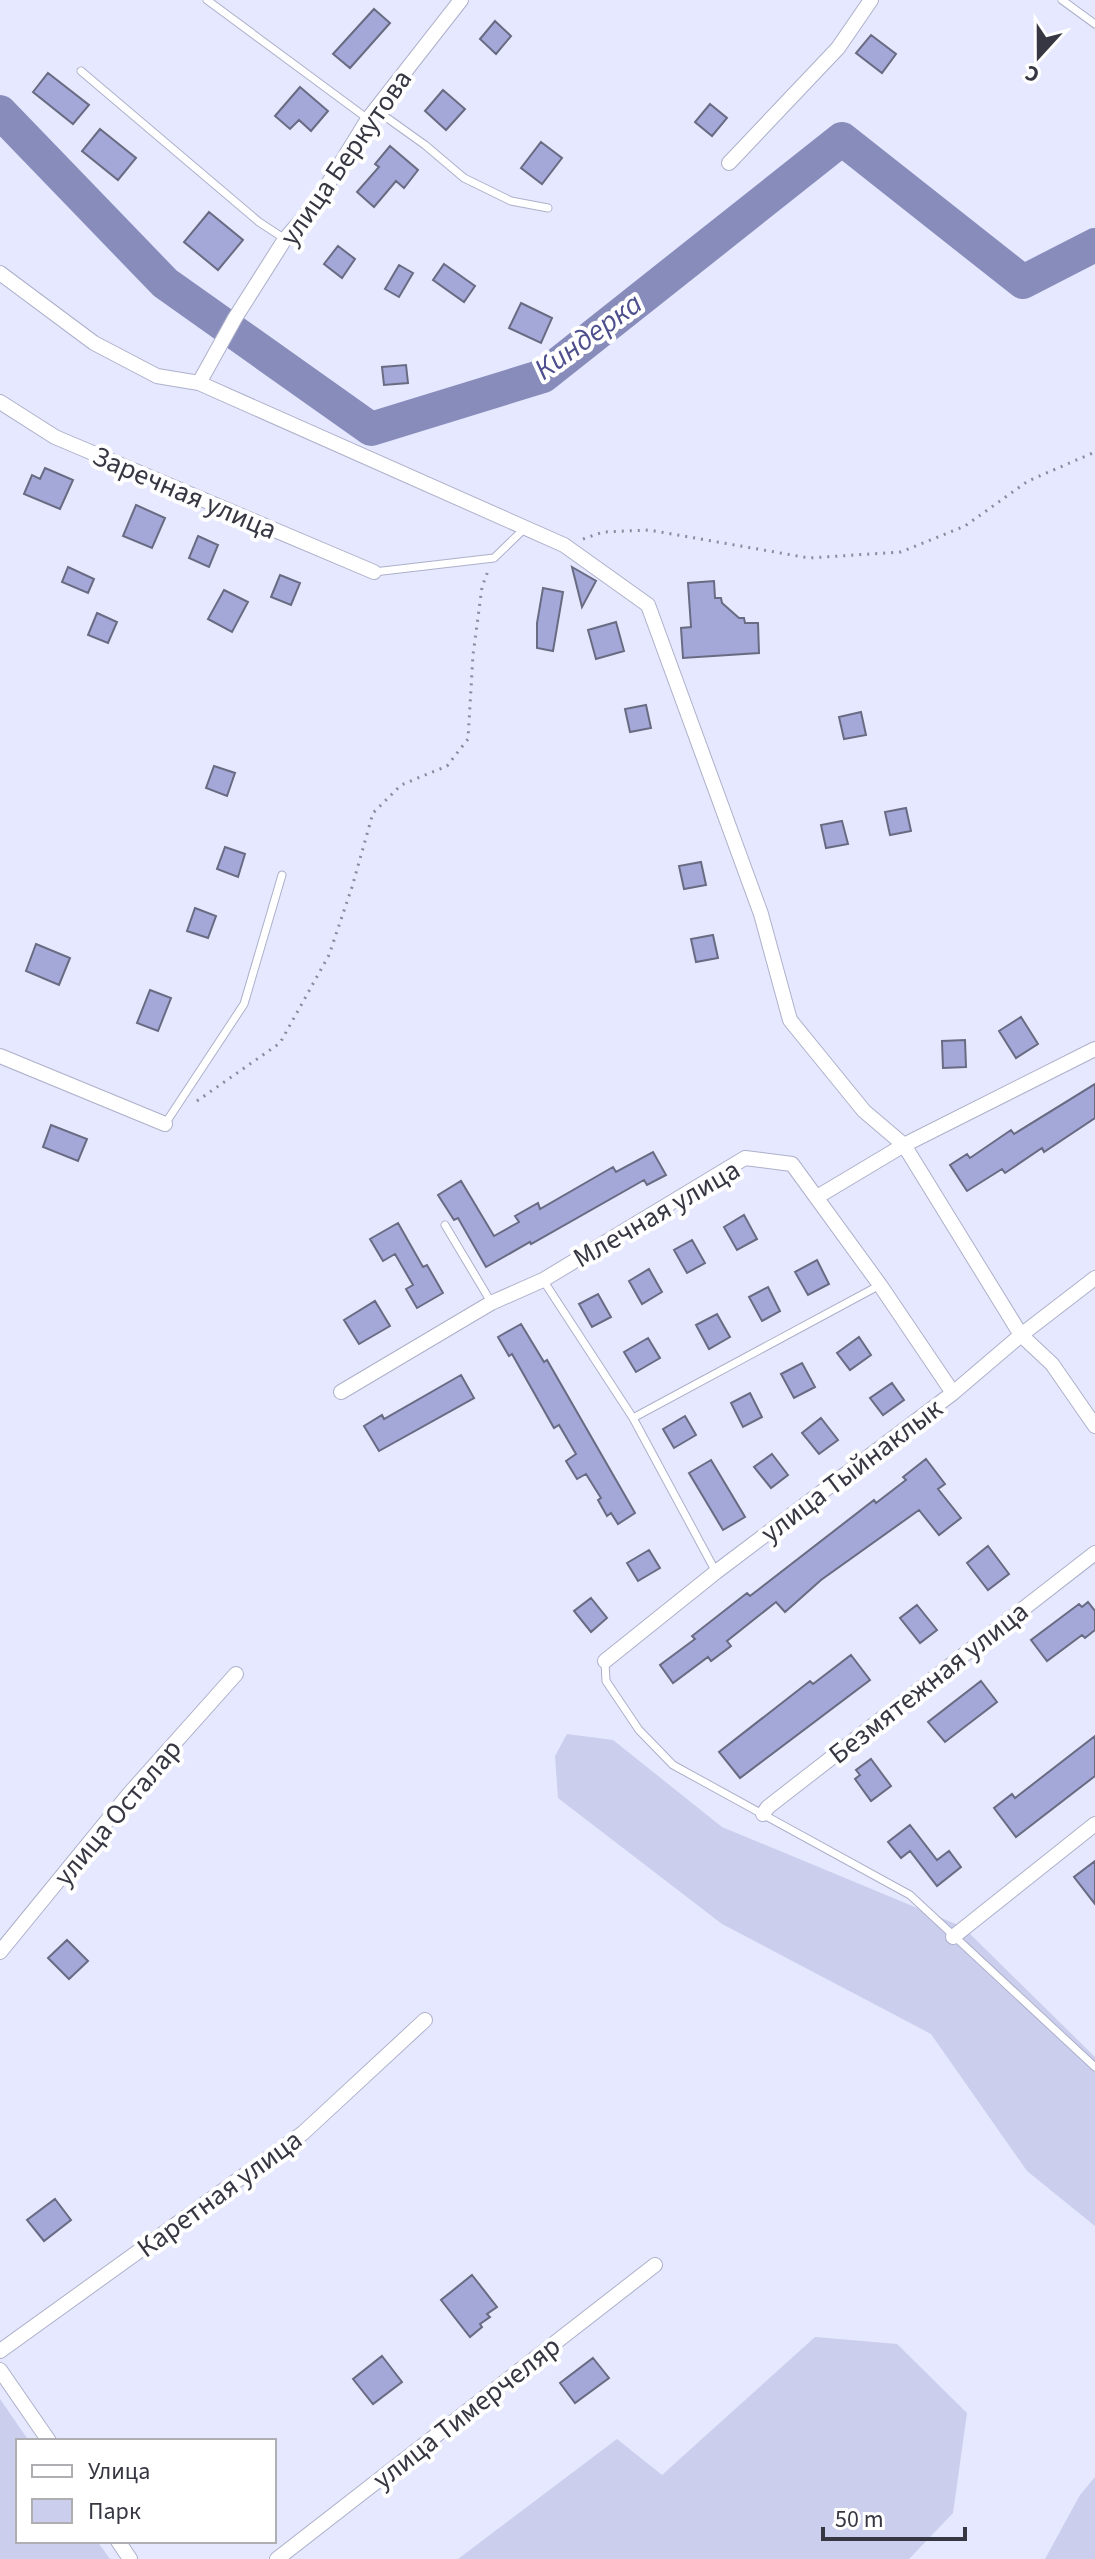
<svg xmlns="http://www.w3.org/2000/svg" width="1095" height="2559" viewBox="0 0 1095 2559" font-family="'Source Sans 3',sans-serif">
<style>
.green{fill:#cbceed}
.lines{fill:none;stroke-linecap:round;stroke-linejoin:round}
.river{stroke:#888cbb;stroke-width:34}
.building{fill:#a4a8d8;stroke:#696b83;stroke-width:2}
.lane-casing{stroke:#adb0ca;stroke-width:9}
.street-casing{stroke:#adb0ca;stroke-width:16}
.path{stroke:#8a8c9c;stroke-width:3;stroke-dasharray:2 6;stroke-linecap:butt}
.lane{stroke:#fff;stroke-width:7}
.street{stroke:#fff;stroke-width:14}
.labels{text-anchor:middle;stroke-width:8;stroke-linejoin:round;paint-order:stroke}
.street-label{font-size:28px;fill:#363742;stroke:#fff}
.water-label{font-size:30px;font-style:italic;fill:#4e4f8d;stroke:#fff}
</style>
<rect width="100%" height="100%" fill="#e5e8fe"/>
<path class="green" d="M567 1734 613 1740 722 1827 963 1927 1095 2057V2226L1027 2171 931 2034 722 1924 558 1798 555 1756Z
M815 2337 897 2344 967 2413 953 2513 909 2559H458L617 2439 662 2475Z
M0 2399 29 2441H18V2541H97L110 2559H0Z
M1095 2477V2559H1045L1080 2495Z"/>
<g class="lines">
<path class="river" d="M0 112 165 283 371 429 543 376 842 139 1023 282 1095 245"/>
</g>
<path class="building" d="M374 9 390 23 350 68 333 54Z
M495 21 511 36 496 54 480 39Z
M871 35 896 54 882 73 856 53Z
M48 73 89 105 73 124 33 92Z
M300 87 328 111 311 131 299 120 290 129 275 116Z
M443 90 465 109 446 130 425 111Z
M710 104 727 118 712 136 695 122Z
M100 129 136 158 118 180 82 151Z
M541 142 562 158 542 184 521 168Z
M390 146 418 170 404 188 396 181 374 207 357 192 379 167 375 164Z
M209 212 243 240 218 270 184 242Z
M338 246 355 259 342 278 324 264Z
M444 264 475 286 464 302 433 280Z
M399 265 413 273 399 297 385 289Z
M521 303 552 318 541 343 509 328Z
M406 365 408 383 384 385 382 367Z
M45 468 73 480 60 509 24 494 32 475 40 479Z
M136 505 165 518 152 548 123 536Z
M198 536 218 545 209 567 189 558Z
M68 567 94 579 88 593 62 582Z
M572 567 596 581 582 607Z
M280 575 300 583 291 605 271 597Z
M714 581 715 598H721L722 603 739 618H744L745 623H758L759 653 683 658 681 628 691 627 688 583Z
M543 588 563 592 553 651 537 648V623Z
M224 590 248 602 232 632 208 619Z
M97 613 117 622 108 643 88 635Z
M616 622 624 651 596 659 588 630Z
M646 705 651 728 630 732 625 709Z
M861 712 866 735 844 739 839 717Z
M214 766 235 773 227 796 206 788Z
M906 808 911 831 890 835 885 812Z
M842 821 848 844 826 848 821 825Z
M225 847 245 854 238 877 217 869Z
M701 862 706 885 684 889 679 866Z
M195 908 216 916 208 938 187 931Z
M713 935 718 958 696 962 691 939Z
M36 944 70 958 59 985 26 971Z
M150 990 171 998 158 1031 137 1023Z
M1021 1017 1038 1044 1016 1058 999 1031Z
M965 1040 966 1067 943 1068 942 1041Z
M1095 1084V1118L1044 1152 1042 1148 1005 1173 1002 1169 967 1191 950 1165 967 1154 970 1158 1011 1130 1014 1134Z
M51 1125 87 1139 78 1161 43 1147Z
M653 1152 666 1175 647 1185 644 1180 531 1244 530 1242 486 1267 458 1218 454 1220 438 1195 461 1181 494 1236 519 1222 515 1216 538 1203 540 1209 613 1167 616 1172Z
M744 1215 757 1239 737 1250 724 1227Z
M398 1223 423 1267 427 1265 443 1293 417 1308 406 1289 413 1285 395 1254 383 1261 370 1239Z
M692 1240 705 1263 687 1273 674 1250Z
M817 1260 829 1284 808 1295 795 1272Z
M649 1269 662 1292 642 1304 629 1281Z
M768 1287 780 1311 762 1321 749 1297Z
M598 1294 611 1317 592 1327 579 1304Z
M375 1301 390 1326 359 1344 344 1320Z
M717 1314 730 1337 709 1349 696 1325Z
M521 1324 544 1362 547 1360 635 1513 618 1524 611 1513 607 1516 598 1500 601 1498 586 1474 577 1479 566 1461 576 1454 559 1425 554 1428 512 1354 509 1356 498 1337Z
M859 1337 871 1355 850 1370 837 1353Z
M648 1338 660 1358 636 1372 624 1352Z
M802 1363 815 1387 794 1398 781 1374Z
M461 1375 474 1398 379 1451 364 1426 382 1415 384 1419Z
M892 1383 904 1400 883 1415 870 1398Z
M750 1393 762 1417 743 1427 731 1403Z
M685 1416 696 1435 674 1448 663 1429Z
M821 1418 838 1440 819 1454 802 1433Z
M772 1454 788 1475 771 1488 754 1467Z
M926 1459 945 1484 938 1489 961 1518 939 1535 919 1510 821 1580 785 1612 776 1602 727 1641 731 1646 711 1661 708 1657 673 1683 660 1665 695 1639 692 1636 747 1593 750 1596 874 1500 876 1503 906 1480 903 1477Z
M711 1460 745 1517 723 1530 689 1473Z
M988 1546 1009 1574 988 1590 967 1563Z
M649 1550 660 1568 638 1581 627 1563Z
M591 1598 607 1618 591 1632 574 1611Z
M1088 1602 1095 1611V1630L1085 1638 1082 1635 1047 1661 1031 1640 1079 1604 1082 1607Z
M917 1605 937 1630 920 1643 900 1618Z
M851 1655 870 1680 740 1778 719 1752 810 1681 813 1684Z
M981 1681 997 1702 945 1742 928 1722Z
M1095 1736V1776L1016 1837 994 1808 1012 1794 1015 1798Z
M871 1759 891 1786 871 1801 855 1779 860 1775 856 1770Z
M910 1825 937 1860 949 1851 961 1867 937 1886 910 1851 901 1858 888 1842Z
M1095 1861V1904L1074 1877Z
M67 1940 88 1961 69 1979 48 1958Z
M55 2199 71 2220 44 2241 27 2220Z
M472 2275 497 2307 487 2314 490 2317 480 2324 482 2327 470 2337 441 2300Z
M382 2356 402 2382 373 2404 353 2379Z
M593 2358 609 2378 575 2403 560 2383Z"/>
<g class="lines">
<g class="lane-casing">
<path id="lane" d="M207 0 368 119
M1062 0 1095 24
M81 71 259 222 285 239
M376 110 425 145 464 178 511 201 548 208
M374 572 494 558 525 528
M165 1124 244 1004 282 875
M445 1225 491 1302
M543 1280 633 1418 716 1572
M633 1418 880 1285
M605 1662 606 1681 639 1730 673 1765 910 1895 1095 2067"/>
</g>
<g class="street-casing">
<path id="street" d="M729 163 838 48 871 0
M0 273 94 343 157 376 199 383 564 545 648 605 761 914 790 1020 864 1111 904 1145 1021 1335 1052 1364 1095 1426
M199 383 235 318 285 239 317 202 368 119 461 0
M0 402 55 437 374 572
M0 1056 165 1124
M817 1197 904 1145 1095 1049
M341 1392 491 1303 543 1280 745 1158 792 1164 880 1285 953 1393
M605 1661 716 1572 953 1393 1021 1335 1095 1278
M763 1814 768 1807 1095 1553
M953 1937 1095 1824
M0 1952 129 1794 236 1674
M0 2351 303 2133 425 2020
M0 2370 49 2441
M118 2541 130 2559
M277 2559 655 2265"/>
</g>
<path class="path" d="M583 539 603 532 649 530 809 558 901 552 965 526 1028 481 1095 452
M197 1101 280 1043 329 955 352 887 373 813 401 785 447 766 468 739 473 655 482 587 488 571"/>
<use href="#lane" class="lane"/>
<use href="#street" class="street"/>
</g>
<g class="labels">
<g class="street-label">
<text transform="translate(345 157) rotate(-55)" y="10">улица Беркутова</text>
<text transform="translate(185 492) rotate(23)" y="10">Заречная улица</text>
<text transform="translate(656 1213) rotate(-30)" y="10">Млечная улица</text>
<text transform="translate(851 1470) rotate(-37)" y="10">улица Тыйнаклык</text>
<text transform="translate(928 1682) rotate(-38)" y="10">Безмятежная улица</text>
<text transform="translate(117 1812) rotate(-50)" y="10">улица Осталар</text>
<text transform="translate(219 2193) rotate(-36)" y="10">Каретная улица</text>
<text transform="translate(466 2412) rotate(-38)" y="10">улица Тимерчеляр</text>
</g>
<g class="water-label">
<text transform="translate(588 336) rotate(-36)" y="10">Киндерка</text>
</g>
</g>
<rect x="16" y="2439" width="260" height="104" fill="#ffffff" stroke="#afafb3" stroke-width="2"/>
<rect x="32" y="2465" width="40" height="12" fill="#ffffff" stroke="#afafb3" stroke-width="2"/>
<text x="88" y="2479" font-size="24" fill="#363742">Улица</text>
<rect x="32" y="2499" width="40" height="24" fill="#cbceed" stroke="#afafb3" stroke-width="2"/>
<text x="88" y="2519" font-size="24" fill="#363742">Парк</text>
<g transform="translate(1039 56) rotate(201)" stroke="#ffffff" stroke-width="6" paint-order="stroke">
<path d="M0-6L14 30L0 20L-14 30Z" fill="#363742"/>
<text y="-12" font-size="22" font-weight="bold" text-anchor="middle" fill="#363742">С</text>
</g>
<path d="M823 2527v12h142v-12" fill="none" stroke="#363742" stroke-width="4"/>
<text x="835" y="2527" font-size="24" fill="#363742" stroke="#ffffff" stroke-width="6" paint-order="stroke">50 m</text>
</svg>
